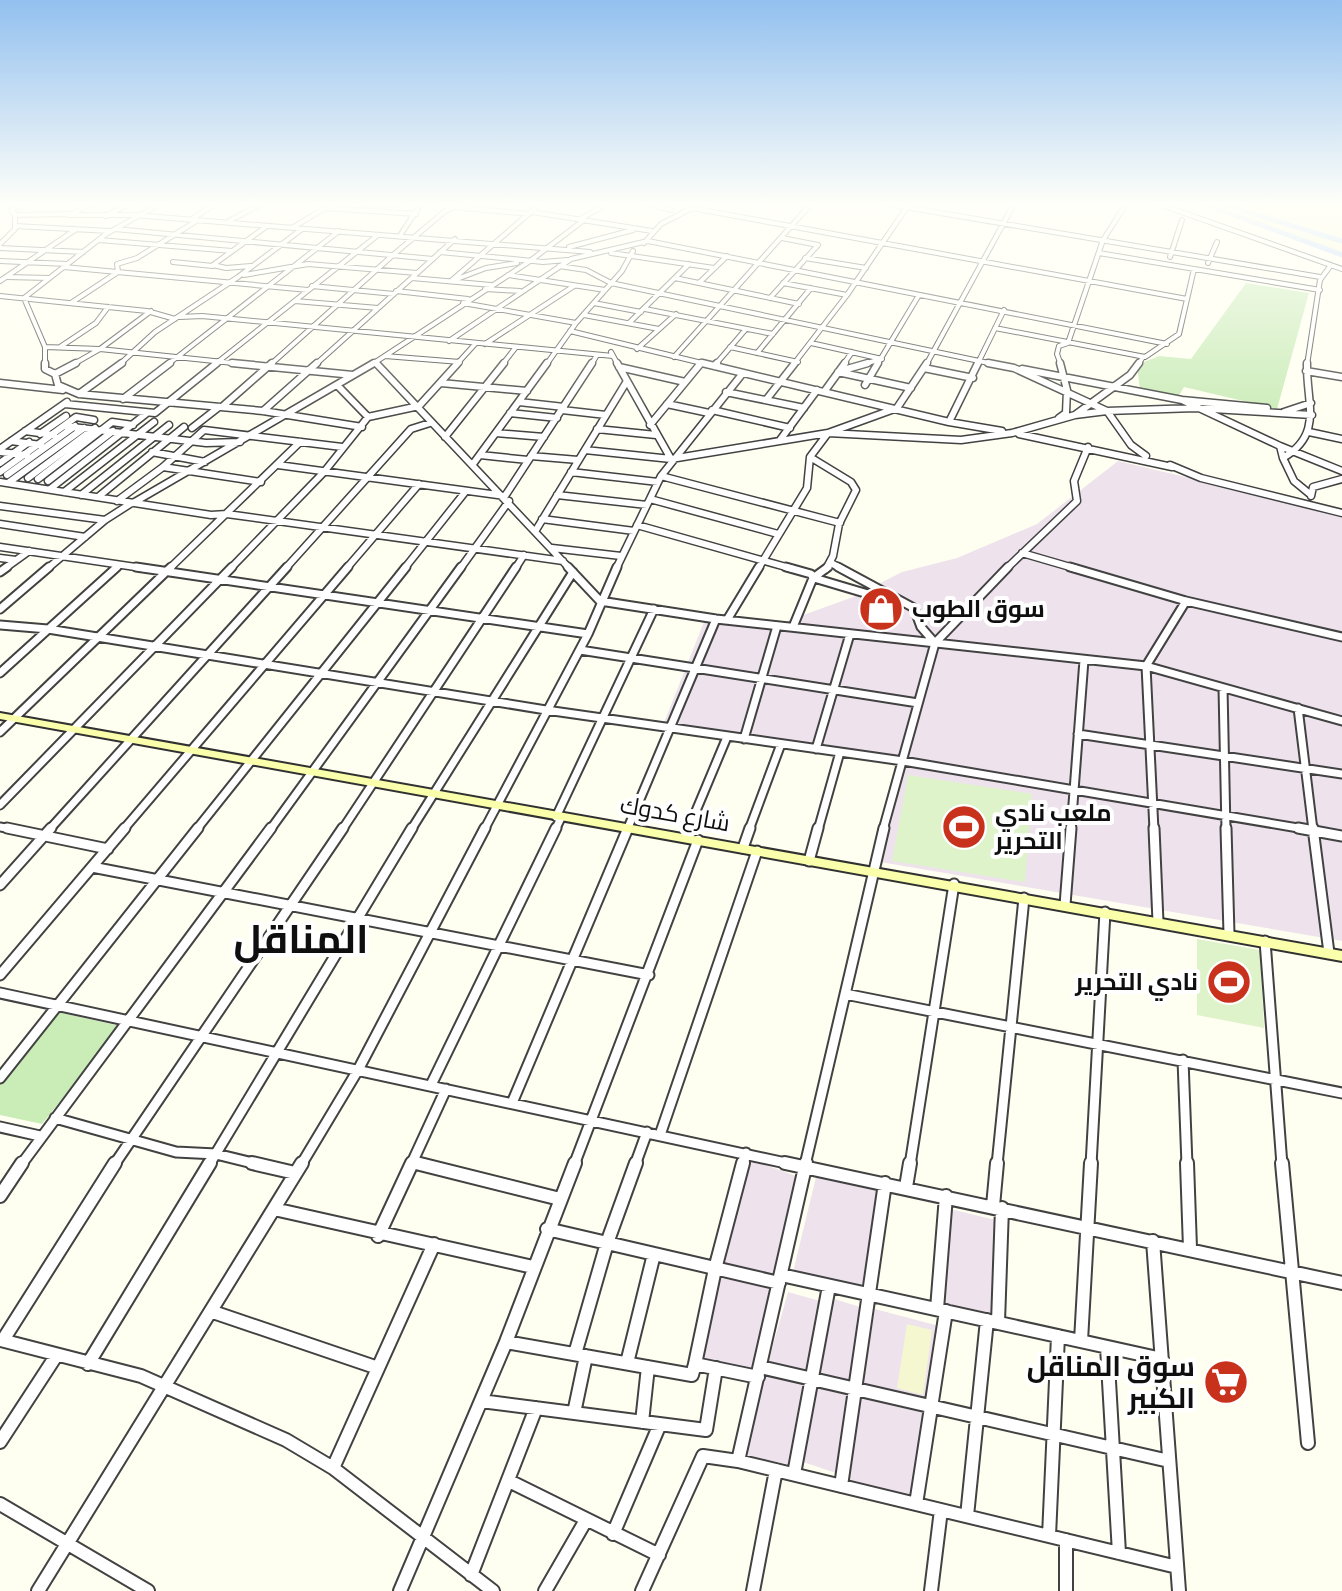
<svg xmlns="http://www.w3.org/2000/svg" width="1342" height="1591" viewBox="0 0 1342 1591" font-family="Literata,Cairo,serif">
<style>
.industrial{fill:#eee3ed}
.farmland{fill:#f4f7cf}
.green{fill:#caecb7}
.pitch{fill:#def3ca}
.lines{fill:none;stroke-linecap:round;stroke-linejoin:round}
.canal{stroke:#b2d3fa;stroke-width:5}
.street-far4-casing{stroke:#424242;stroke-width:6}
.street-far3-casing{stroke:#424242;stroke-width:9}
.street-far2-casing{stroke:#424242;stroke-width:11}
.street-far1-casing{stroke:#424242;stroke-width:13}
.street-casing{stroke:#424242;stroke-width:16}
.secondary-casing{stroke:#313131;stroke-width:4}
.street-far4{stroke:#fff;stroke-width:4}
.street-far3{stroke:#fff;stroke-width:6}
.street-far2{stroke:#fff;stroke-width:7}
.street-far1{stroke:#fff;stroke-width:9}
.street{stroke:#fff;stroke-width:12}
.secondary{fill:#faffac;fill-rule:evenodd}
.labels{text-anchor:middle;stroke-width:8;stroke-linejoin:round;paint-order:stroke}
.poi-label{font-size:24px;font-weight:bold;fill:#0f0f0f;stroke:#fff;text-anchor:start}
.street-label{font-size:24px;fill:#0f0f0f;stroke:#fff}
.near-poi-label{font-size:28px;font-weight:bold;fill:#0f0f0f;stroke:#fff;text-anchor:end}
.town-label{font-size:40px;font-weight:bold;fill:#0f0f0f;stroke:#fff}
</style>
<rect width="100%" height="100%" fill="#fffff1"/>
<path class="industrial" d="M1118 461 1342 514V941L880 862 904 759 663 725 706 617 784 622 853 597 902 572 957 558 1037 524Z
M749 1159 799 1177 772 1277 723 1264Z
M816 1177 881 1192 869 1287 793 1272Z
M950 1209 1000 1221 994 1316 942 1303Z
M718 1278 776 1286 755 1376 699 1362Z
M788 1292 824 1302 808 1373 768 1363Z
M831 1298 867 1309 853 1384 818 1374Z
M875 1309 939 1326 927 1400 862 1384Z
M766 1371 811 1382 791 1465 745 1455Z
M815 1382 856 1393 836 1473 800 1461Z
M859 1397 926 1409 911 1498 847 1487Z"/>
<path class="farmland" d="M1204 204H1342V255L1275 230Z
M907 1324 932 1330 923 1395 897 1388Z"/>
<path class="green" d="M1246 283 1309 293 1277 409 1184 387 1178 397 1140 390 1137 365 1159 356 1191 359Z
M57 1012 120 1026 42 1124 0 1115V1083Z"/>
<path class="pitch" d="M908 775 1032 794 1025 882 892 861Z
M1197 939 1260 950 1264 1028 1197 1015Z"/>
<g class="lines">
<path class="canal" d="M1204 204 1342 255
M1225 205 1342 241"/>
<g class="street-far4-casing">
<path id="street-far4" d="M363 204H397
M648 204 671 210
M887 204 1320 277
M1159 204 1342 269
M454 207 529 214
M325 208 416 214
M692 208 1187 299
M532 212 652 231
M15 215 72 214 90 204
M68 215H134L590 252
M106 216 128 204
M192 219 215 204
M229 221 261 204
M15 226 110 231
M292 228 328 206
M115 229 433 259
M401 234 421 204
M99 240 232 251
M644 243 661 224 696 206
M0 244 15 229V215L11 210 25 204
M569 247 633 230
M0 248 83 252
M440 252 543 262 567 260
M611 253 714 268
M1099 253 1320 290
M1170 257 1182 220
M805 258 866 268
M0 261 67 264
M173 262 213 266
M1208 263 1217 242
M251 266 226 268 213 265 267 226
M559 266 586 270 611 283 998 365
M64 267 308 290
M244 275 308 264 417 273
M508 275 605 290
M7 277 49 278
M412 278 491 285
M675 278 799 304
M457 279 486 268 517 263
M0 281 75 230
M451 281 540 204
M699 283 727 256
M783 283 847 295
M312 286 394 294
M485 289 520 291
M396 291 468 299
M0 296 147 311 175 319
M770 298 818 245 782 238
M295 301 378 308
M71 303 118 272 117 264 137 258 198 220
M463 303 576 323
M594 303 641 312
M645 309 773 334
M584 315 659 329
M180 317 202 316 613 356
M629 323 689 264
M995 328 1145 357 1179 334 1194 269
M570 331 710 365
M449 341 571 259 648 241 1167 344
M811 343 882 359
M485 344 574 286
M45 347 100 349 252 365
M60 347 96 323 108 307
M730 347 798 362
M637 349 676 314
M611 352 618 365
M757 353 811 288
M385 356 460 362
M674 357 811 204
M375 362 377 365
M45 365V347L24 298 106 234 160 204
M72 365 100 349 151 311
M119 365 155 332 238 277 302 229
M167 365 339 231
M214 365 378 235
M270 365 393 255 444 212 460 204
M315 365 455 239
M371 365 530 261 584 220 580 219 607 204
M456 365 476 343
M502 365 516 347
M546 365 576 323 622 271 633 251
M591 365 597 355
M715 365 746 329
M793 365 847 295 909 204
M843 365 852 352
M862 365 877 360
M877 365 919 295
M926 365 1014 204
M977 365 1004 310
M1061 365 1057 354 1059 346 1068 343 1103 240 1126 204
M1138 365 1143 357
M1307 365 1320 280 1331 265"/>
</g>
<g class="street-far3-casing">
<path id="street-far3" d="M45 363V369L55 374 58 385 79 394 263 411 362 427
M232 363 353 375
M376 363 570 569
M617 363 671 459
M702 363 949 422 1002 431
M1307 363C1306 402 1324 434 1283 458L1294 481 1311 495
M714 366 717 363
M619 367 685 382
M924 368 973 378
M1022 369 1182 400
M840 371 868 363
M1306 371 1342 377
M838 372 911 388
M55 374 76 363
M0 383 63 390
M441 383 527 391
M337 385 368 417
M865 385 878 363
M726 392 804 408
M824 392 845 363
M79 394 122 363
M123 399 170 363
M766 400 795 363
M519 402 564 407
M65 404 155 413 217 363
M667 404 709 413
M222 407 272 363
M1267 408 1182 400 1280 446 1283 458
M562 410 606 415
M712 410 790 428
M263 411 317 363
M1284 412 1311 403
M510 413 557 418
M1075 415 1130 375 1139 363
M1059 418 1066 413 1067 390 1060 363
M949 422 978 363
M650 425 701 363
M64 426 206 443 240 442
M192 428 219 407
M597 429 656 435
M25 431 54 435
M1309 432 1342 439
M496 433 544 437
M40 434 66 416
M1019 434 1172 467
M445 437 504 363
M780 440 817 390
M11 441 41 445
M1280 446 1342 471
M0 449 67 402
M585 450 671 459 828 433 961 440 1012 433 1075 415 1107 411 1014 368 988 363
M0 452 27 455
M152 452 205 462
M480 455 528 460
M531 456 578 460
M1146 456 1131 445 1107 411 1195 408 1312 415
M810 457 851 482 856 490 839 524 833 556 826 569
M0 463 29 442
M473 464 547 363
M278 465 505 496 592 363
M1170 465 1201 478 1342 513
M163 467 261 482
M0 472 76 417 94 420
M571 472 658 482
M7 475 75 426
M661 476 840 523
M28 478 95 428
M38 479 112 422 133 425
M48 481 113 431
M0 482 211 515 227 514 563 561
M8 483 84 428
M50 489 147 413
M64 492 154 422
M81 495 169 425
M557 495 647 505
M1311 496 1313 487 1342 479
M98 497 184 427
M650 499 778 534
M117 501 163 467 204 430 342 447
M133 503 374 363
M0 506 105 520
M542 519 634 531
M0 524 85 537
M637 525 793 569
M536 530 627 381
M0 547 149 569
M552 548 621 556
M1022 553 1077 569
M0 558 16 560
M831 563 842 569
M4 569 29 551
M47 569 105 520 130 504
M115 569 119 565
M169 569 300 442
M230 569 324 472 368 417 419 406 458 363
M285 569 411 429 430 423
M346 569 419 484
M404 569 466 491
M460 569 509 501
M515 569 524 555
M616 569 661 476 743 373
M758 569 807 488 810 457 828 433 897 408 927 363
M1006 569 1077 501 1074 481 1088 447"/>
</g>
<g class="street-far2-casing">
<path id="street-far2" d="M136 567 588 634
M568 567 600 601 716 619 1146 666 1342 721
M786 567 811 574 813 578 793 627
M838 567 914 608 921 627 935 643
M1070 567 1186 601 1342 637
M0 572 7 567
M813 578 828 567
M814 578 868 594 881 593
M0 609 49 567
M727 620 759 567
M0 625 48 629 546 710 903 761 1310 830
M580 650 918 703
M0 673 117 567
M1223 688 1226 830
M1298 708 1313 830
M0 732 171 567
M1078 734 1342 774
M744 739 777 626
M816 749 850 634
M0 805 232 567
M556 817 654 609
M0 827 17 830
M49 830 287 567
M123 830 348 567
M196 830 406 567
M270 830 461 567
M342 830 516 567
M411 830 573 572
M484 830 588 634 617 567
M555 830 561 818
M627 830 716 619
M688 830 727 737
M749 830 781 744
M818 830 840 752
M883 830 935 643 1008 567
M1071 830 1084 660
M1154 830 1146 666 1186 601"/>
</g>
<g class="street-far1-casing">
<path id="street-far1" d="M7 828 108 849
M1154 828 1158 922
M1226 828 1229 934
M1298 828 1342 836
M1313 828 1329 953
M685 837 689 828
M743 848 750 828
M809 861 818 828
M92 867 649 975
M0 885 51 828
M1065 905 1071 828
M1265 941 1282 1165
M0 975 125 828
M0 993 795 1165
M845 994 1342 1093
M1183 1060 1187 1165
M0 1078 198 828
M431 1085 556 828
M512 1103 628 828
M55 1118 176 1152 216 1154 261 1165
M0 1127 40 1136
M660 1135 757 851
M413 1162 424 1165
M21 1165 271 828
M114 1165 343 828
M209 1165 412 828
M301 1165 358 1070 485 828
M411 1165 446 1089
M574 1165 698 840
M635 1165 647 1132
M743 1165 746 1153
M805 1165 884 828
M910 1165 954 884
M997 1165 1024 898
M1091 1165 1105 912"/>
</g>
<g class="street-casing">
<path id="street" d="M252 1163 295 1173
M416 1163 560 1199
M785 1163 1342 1283
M1187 1163 1190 1248
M1282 1163 1308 1443
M906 1187 910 1163
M0 1196 22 1163
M993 1206 997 1163
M274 1209 533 1267
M547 1229 779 1283
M378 1236 412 1163
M1153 1241 1179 1591
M781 1275 1162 1359
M937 1309 946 1196
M213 1312 378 1368
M998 1322 1002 1208
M1 1340 141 1376 286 1440 333 1468 493 1591
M3 1340 115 1163
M1081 1341 1091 1163
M506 1342 692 1375 695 1364 758 1377
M1107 1347 1119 1553
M575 1354 607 1243 636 1163
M627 1363 654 1254
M88 1364 210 1163
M695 1364 715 1269 743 1163
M760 1367 1169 1461
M481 1401 706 1430 716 1368
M574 1413 586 1356
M642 1422 648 1367
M0 1442 56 1356
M738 1461 806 1163
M333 1468 434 1244
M794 1474 829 1286
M509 1481 659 1555
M841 1486 885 1183
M0 1504 148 1591
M916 1504 946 1311
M967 1516 987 1320
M613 1534 660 1424
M1049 1536 1058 1336
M1066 1540V1591
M471 1575 536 1408
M38 1591 302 1163
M400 1591 506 1342 575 1163
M545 1591 586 1520
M642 1591 703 1456 738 1461 1177 1567
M753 1591 776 1470
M931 1591 941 1510"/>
</g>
<g class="secondary-casing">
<path id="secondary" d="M0 713 1342 951V961L0 719Z"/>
</g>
<use href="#street-far4" class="street-far4"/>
<use href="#street-far3" class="street-far3"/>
<use href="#street-far2" class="street-far2"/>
<use href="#street-far1" class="street-far1"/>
<use href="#street" class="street"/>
<use href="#secondary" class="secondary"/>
</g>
<linearGradient id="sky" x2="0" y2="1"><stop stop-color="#92c0ef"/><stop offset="0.48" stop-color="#fffff9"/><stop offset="1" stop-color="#fffff9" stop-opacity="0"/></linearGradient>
<rect width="1342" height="426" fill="url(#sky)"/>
<defs>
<g id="shop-disc" transform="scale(2.3)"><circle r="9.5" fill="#c8321d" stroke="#fff"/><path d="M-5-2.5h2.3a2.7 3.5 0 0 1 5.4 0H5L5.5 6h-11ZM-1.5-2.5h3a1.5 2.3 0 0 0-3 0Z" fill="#fff"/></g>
<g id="stadium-disc" transform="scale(2.3)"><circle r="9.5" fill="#c8321d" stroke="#fff"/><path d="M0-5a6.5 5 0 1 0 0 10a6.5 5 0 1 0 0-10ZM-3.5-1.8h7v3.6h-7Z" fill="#fff"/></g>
<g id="supermarket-disc" transform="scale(2.3)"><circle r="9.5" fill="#c8321d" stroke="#fff"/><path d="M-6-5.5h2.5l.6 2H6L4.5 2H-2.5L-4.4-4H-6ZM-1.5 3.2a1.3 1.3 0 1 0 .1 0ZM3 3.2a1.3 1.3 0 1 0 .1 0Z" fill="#fff"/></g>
</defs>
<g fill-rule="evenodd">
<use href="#shop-disc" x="881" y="609"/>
<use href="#stadium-disc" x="964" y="827"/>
<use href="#stadium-disc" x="1229" y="982"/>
<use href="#supermarket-disc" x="1226" y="1382"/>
</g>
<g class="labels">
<g class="poi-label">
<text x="912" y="617">سوق الطوب</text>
<text x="995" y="821">ملعب نادي<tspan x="995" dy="28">التحرير</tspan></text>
<text x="1198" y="990" text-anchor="end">نادي التحرير</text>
</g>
<g class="street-label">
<text transform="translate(675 814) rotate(10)" y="8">شارع كدوك</text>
</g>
<g class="near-poi-label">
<text x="1195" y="1376">سوق المناقل<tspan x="1195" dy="32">الكبير</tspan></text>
</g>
<g class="town-label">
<text x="301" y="953">المناقل</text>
</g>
</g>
</svg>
